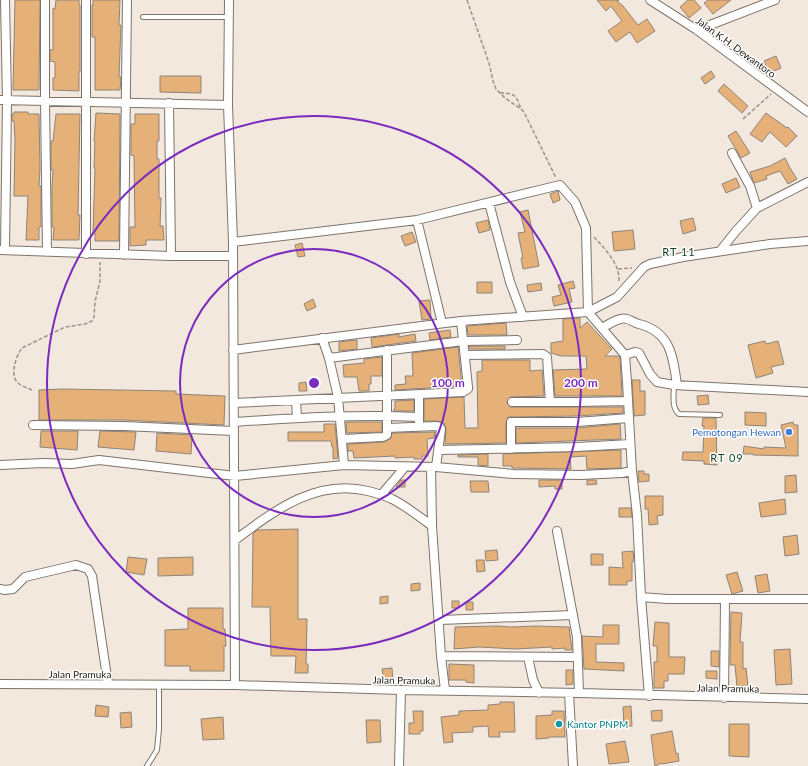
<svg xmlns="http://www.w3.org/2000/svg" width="808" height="766" viewBox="0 0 808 766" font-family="Lato,sans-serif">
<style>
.building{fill:#e5b179;stroke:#8e8479}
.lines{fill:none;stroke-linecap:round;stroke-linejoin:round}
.service-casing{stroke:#7e746a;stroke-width:6}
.minor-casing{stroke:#7e746a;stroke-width:10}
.path{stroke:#9c938b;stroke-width:1.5;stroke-dasharray:4 2;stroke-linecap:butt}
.service{stroke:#fff;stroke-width:4}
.minor{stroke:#fff;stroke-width:8}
.ring{fill:none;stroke:#7b2cbf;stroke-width:2}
.shop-dot{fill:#3f7fe0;stroke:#fff;stroke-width:1.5}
.culture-dot{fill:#0f9aa8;stroke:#fff;stroke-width:1.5}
.labels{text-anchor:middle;stroke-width:3;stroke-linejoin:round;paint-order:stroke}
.street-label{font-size:10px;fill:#201c18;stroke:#fff}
.shop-label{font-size:10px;fill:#366cbe;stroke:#fff;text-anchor:end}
.culture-label{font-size:10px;fill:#0d838f;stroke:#fff;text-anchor:start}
.neighbourhood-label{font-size:11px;letter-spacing:1px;fill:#134522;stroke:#fff}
.centre{fill:#7b2cbf;stroke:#fff;stroke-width:2}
.ring-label{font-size:12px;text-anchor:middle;font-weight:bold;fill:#7b2cbf;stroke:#fff;stroke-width:3;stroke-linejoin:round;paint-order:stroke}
</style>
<rect width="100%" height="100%" fill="#f3e8dd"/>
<path class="building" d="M15 0H40L39 90H13Z
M56 0H79V4L80 5V72H79V91L53 90V78H55V62L50 61V50H53V8L55 9Z
M93 0H120L119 25H121L119 77H121L120 90H95V37H92V5H93Z
M597 0H619L617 1 623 6 638 25 647 19 655 31 637 43 630 32 616 42 608 31 622 21 611 6 606 11Z
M688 0H694L701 8 689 18 680 7Z
M708 0H731L713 14 704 3Z
M776 56 781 68 769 73 764 61Z
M711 71 715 77 705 84 701 78Z
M160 76H201V93L160 92Z
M724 84 748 106 742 113 718 91Z
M14 112H28V114H39L40 169 39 186H41V227H39V240H26L28 196H14L15 139 14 121H12V114H14Z
M96 113 120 114 119 241H95V233H93L95 168H94L95 141H94Z
M766 113 787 128 788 127 797 136 786 147 770 132 762 142 750 134Z
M56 114H80L78 215H80L79 240H53L54 227H52V187L53 170H51V141H53Z
M135 114H159V141H157V159H159V198H161L160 226H163L164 240H146V245L130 246V227H135L134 156 131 155V124H135Z
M736 131 750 153 741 158 728 136Z
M785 158 790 168 797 179 788 184 780 171 766 176 767 179 754 183 750 172 770 166Z
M736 178 740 187 726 193 722 184Z
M558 191 560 200 553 203 550 194Z
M528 210 539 266 523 269 521 258H523L518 233 525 232 520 212Z
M693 218 696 230 683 234 680 221Z
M488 220 490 230 479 233 476 223Z
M633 230 635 249 614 251 612 232Z
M412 232 416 242 405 246 401 236Z
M302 243 305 256 298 257 295 245Z
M573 281 575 288 569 289 572 302 554 306 552 297 561 295 558 285Z
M477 282H492V293H477Z
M541 283 542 290 528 292 527 285Z
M313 299 316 307 307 311 304 304Z
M430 300 431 319 422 320 419 301Z
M580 318V328L587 322 612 349 605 356H618L620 357 622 396H555L553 370 587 369 586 356H561L551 353V343L563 341V319Z
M506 323 507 335H468L467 326Z
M450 330 451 337 430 340 429 333Z
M399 334V337L415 334 416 341 372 347 371 338Z
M357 340V349L339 351V342Z
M765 341 766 344 778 341 784 364 771 367 773 373 756 378 748 345Z
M469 346H505V349H470Z
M458 347 462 386 395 390V385L406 384 405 376H413L412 353Z
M382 357V376H371V384H369V391H359L357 377H344L343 365 364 363V359Z
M482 360H530V371L542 370 544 396 510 397 507 402 510 407H623V413L577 416 511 417H508L506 422V443L445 444 446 429 444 423 437 421H424V399L464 397 465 428H478L477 372 482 371Z
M632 380H640V391H645V415L634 416Z
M306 382 307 391H299V383Z
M62 389 176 391V394L225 396 224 425 123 420H39V390Z
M708 395 709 404 698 405 697 396Z
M414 400V411H394V409L395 408V401Z
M745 412 766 413V426L745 425Z
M703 418H716L717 465 704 464V461L682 460 683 452H703L704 426H702Z
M346 422H382V432L347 433Z
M793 422 794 425H798V456L753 455V454H743L744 446 764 449V447L786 448 781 425Z
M324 424H335L338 458 333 459V447H332L331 441H288V432H324Z
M620 424 621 439 516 443V428H577Z
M41 431H78L77 450 40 447Z
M100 431 136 432 134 450 98 447Z
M435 432 434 438 427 439 428 456H422V459H414V457L395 458V456L354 458 353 451H348V444L384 442 391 438 392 433Z
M157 433 192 435 191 454 156 451Z
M621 450V468L587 469 586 456 570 457 571 469 514 468H512V466H503V454Z
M488 454V466L478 465V457H458V455Z
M638 471H644V474H649V481L639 482Z
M796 475 797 492 785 493V476Z
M401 480H405V487H396Z
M539 480H562V489H555V486L539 487Z
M587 480H596L597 484 587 485Z
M470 481H488L489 492H471Z
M645 496H663V515L657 516 658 524 649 525 648 509H645Z
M785 499 786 514 761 517 759 503Z
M619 508H631L632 517H619Z
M298 529V619H307L306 664H308V673H295L296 656H271L270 607H252L253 534 257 530Z
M797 535 799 554 785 556 783 537Z
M497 550 498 560 486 561 485 551Z
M633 551 634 561 632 562V581H627V585H609V567L623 568 622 552Z
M591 554H603V565H591Z
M128 557 147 559 144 575 126 572Z
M193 557V575L158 576V558Z
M476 560H484L485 571 477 572Z
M737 572 743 591 732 594 726 575Z
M767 574 770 591 758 593 755 576Z
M420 583V590L411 591V584Z
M388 596V603L380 604V597Z
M452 601H459V608H452Z
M466 602H473V610H466Z
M188 608H223V629H225L226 646H224V671H190V666H165V630L188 629Z
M731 612 742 613 740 642H743V669L746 668 748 686 737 687 735 665H730Z
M655 622 669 623V657H685L684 674H668V681H664V688H654V662H657V646H653Z
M603 625H619V644H596V662L624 663V671L584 669 582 636 603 637Z
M498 626 511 627 536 626 569 627 572 650H565V648L552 649V647L516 649 479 647 454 649 455 627Z
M790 649 792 684 776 685 774 650Z
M711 651H719V667L711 666Z
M449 664 474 665V683L466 682V680H449Z
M392 668 393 680H384L382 669Z
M566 670H573V684L566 685Z
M706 671H717V679L706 678Z
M500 702H514L515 732H499L500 737H489L488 726 473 727V732L452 733 453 742 444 743 441 717 459 715V711L488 710V705L500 704Z
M96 705 109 707 108 717 95 716Z
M631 706 632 726H624L623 707Z
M662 710V721H652L651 711Z
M413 711H423V731H420V734H409V723H414Z
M552 711H564L565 737H549V738L536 739V716L552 715Z
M131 712 132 727 121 728 120 713Z
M223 717 224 739 203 740 201 719Z
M366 720H380L381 742 367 743Z
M729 724H749V757L729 756Z
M672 731 676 754 678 753 679 761 662 764V763L655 766 651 735Z
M625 741 629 762 609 764 606 744Z"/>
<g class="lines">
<g class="service-casing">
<path id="service" d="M143 17H229
M674 385C674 395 671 407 679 414L720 415
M147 766 157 750 159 729V685"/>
</g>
<g class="minor-casing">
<path id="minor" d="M45 0V101L47 252
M86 0V254
M229 0 228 105 233 242 235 685
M650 0 697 30 808 112
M697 30 775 0
M0 100 228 105
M169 103 171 256
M732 153 750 186 757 208 808 182
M489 203 510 282 523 317
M417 220 442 323
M233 242 417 220 560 185 575 202 586 228 588 312 617 297 644 267 650 264 683 257 770 244 808 241
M0 250 171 256H233
M5 250 7 100 5 0
M720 251 736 231 757 208
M124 255 127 0
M602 328C608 325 620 316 627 319 631 320 634 323 639 324 671 332 673 357 677 385
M322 338 329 358
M233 350 461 321 588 312 625 355 635 352 639 353 650 374 657 382 674 385 808 392
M465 355 543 354 547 357 550 402
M296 400 297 418
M512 402H576L628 401
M234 403 463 392 468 389V387L461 321
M234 422C296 418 357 414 419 417
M419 422V395
M33 425 123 426 234 431
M387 428 437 426 440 427 441 429 436 467
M342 439 383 437 387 435V350
M511 449V422H577L629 418
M439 450 577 447 630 444
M0 465 43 463 72 464 99 460 235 476 344 465 436 467 514 474 581 475 622 473 632 471 627 382 625 355
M344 465 338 397 329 358 463 341 517 340
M431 467 432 526
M632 471 637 515 641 597 649 696
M381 495 405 467
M557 531 577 637 579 693
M235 540C274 511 316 478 368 491 376 493 386 496 394 500 407 507 420 517 432 526L441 656 445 690
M0 589 5 590 13 589 25 577 76 565 88 569 92 576 108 684
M641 597 667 599H725
M440 620 573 615
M441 656 577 657
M528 657 533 680 539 693
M0 684 235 685 401 690 579 693 808 699
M569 693 573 766
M724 698 725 599H808
M399 766 401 690"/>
</g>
<path class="path" d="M467 0 489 63 493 81 496 89 505 98 521 109 524 112 556 178
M500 93C515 93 516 95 521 109
M743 119 771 94
M594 237C605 249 620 264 619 281
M618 269 632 268
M32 390C27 388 21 386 17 382 10 374 16 356 22 348L65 327 85 324 92 321 94 317 95 302 100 281V262"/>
<use href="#service" class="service"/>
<use href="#minor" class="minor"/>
</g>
<g class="ring">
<circle cx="314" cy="383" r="134"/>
<circle cx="314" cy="383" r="267"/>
</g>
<circle class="shop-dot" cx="789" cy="432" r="4"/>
<circle class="culture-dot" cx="559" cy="724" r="4"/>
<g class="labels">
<g class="street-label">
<text transform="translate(736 47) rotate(36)" y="4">Jalan K.H. Dewantoro</text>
<text x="80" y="678">Jalan Pramuka</text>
<text transform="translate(404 680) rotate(1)" y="4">Jalan Pramuka</text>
<text transform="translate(728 688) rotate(1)" y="4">Jalan Pramuka</text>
</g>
<g class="shop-label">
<text x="781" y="436">Pemotongan Hewan</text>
</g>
<g class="culture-label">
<text x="567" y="728">Kantor PNPM</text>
</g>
<g class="neighbourhood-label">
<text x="679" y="256">RT 11</text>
<text x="727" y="462">RT 09</text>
</g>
</g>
<circle cx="314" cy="383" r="6" class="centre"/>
<g class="ring-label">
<text x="448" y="387">100 m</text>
<text x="581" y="387">200 m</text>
</g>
</svg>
